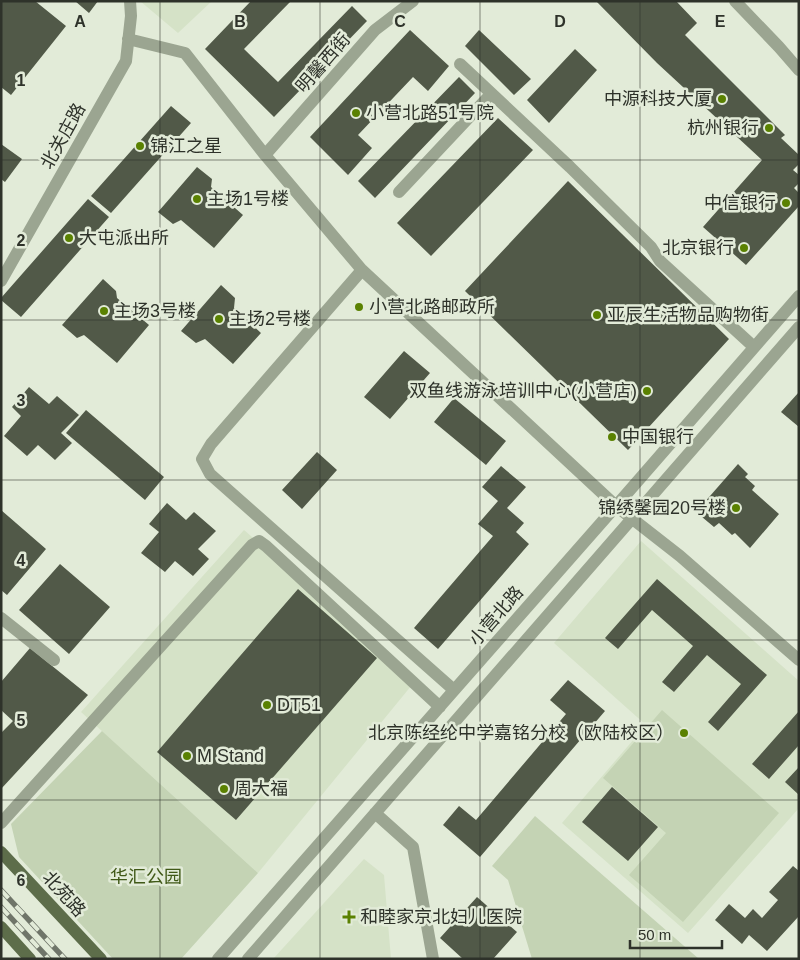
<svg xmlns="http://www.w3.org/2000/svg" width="800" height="960" viewBox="0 0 800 960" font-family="Helvetica,'Noto Sans SC',sans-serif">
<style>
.built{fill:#d5e2c7}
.green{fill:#c4d3b4}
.building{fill:#515948}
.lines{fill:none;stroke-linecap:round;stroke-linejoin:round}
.minor{stroke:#9ba591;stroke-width:12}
.major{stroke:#5d6d4a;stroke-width:12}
.rail-casing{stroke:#6f7569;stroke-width:5.5}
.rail{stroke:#e2ebd8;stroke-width:4;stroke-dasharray:11;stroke-linecap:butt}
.grid{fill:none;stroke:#2e322a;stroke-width:1;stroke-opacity:0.55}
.poi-dot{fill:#5a8101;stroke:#e2ebd8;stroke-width:2}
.labels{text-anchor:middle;stroke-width:5;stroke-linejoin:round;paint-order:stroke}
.street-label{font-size:18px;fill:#2e322a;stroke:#e2ebd8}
.poi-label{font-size:18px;fill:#2e322a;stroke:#e2ebd8;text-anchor:start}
.park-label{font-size:18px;fill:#405917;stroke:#e2ebd8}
.grid-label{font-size:16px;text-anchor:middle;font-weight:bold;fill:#2e322a;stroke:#e2ebd8;stroke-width:5;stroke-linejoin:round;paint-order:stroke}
</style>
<rect width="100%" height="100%" fill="#e2ebd8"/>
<path class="built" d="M140 1H212L178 33Z
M244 530 416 680 258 873 81 712Z
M641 541 799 681V808L688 933 562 823 646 725 554 643Z
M364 859 384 875 391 959H273Z"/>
<path class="green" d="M662 710 779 813 683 922 629 875 666 833 603 778Z
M102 731 258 873 181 959H113L19 857 11 824Z
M535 816 699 959H532L508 880 492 866Z"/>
<path class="building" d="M1 1H35L66 26 11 95 1 87Z
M75 1H98L89 13Z
M251 1H291L244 49 278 82 352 6 367 21 274 117 205 49Z
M596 1H676L697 23 685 35 785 135 781 138 799 155V164L793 170 799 175V183L794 188 799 193V206L746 265 703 227 762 160 657 63Z
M410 30 449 66 428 91 413 77 358 135 372 148 348 175 310 137Z
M479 30 531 79 514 95 465 46Z
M575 49 597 70 549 123 527 100Z
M459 77 475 93 375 198 358 181Z
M171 106 191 123 111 213 91 196Z
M498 118 533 150 431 256 397 223Z
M1 144 22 159 5 182 1 179Z
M197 167 212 179 211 187 243 215 214 248 181 220 173 224 158 212Z
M568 181 729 339 628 450 465 291Z
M88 199 109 217 21 317 1 300V298Z
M103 279 116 291 117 298 149 325 117 363 84 335 77 338 62 325Z
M221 285 235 298 234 308 261 333 233 364 205 339 196 343 181 331Z
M404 351 430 373 390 419 364 397Z
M29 387 49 404 57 396 79 415 61 433 72 443 55 460 38 445 27 456 4 436 21 416 12 407Z
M799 392V427L781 412Z
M454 398 506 441 486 465 434 422Z
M86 410 164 477 145 500 66 433Z
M317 452 337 470 302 509 282 490Z
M738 464 748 474 745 477 755 486 752 490 779 514 750 548 735 533 732 535 719 523 714 527 696 512Z
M501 466 526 487 507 508 524 523 516 532 529 544 438 649 414 628 493 536 478 524 498 501 482 487Z
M167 503 186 520 194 512 216 531 198 549 209 559 193 576 175 561 165 572 141 553 159 532 149 524Z
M1 510 46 549 7 595 1 590Z
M60 564 110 607 69 654 19 610Z
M657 579 767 675 718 731 708 722 741 684 707 655 674 692 662 682 693 646 652 610 618 649 605 638Z
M298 589 377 658 236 820 157 752Z
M30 648 88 695 1 789V733L13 721 1 710V682Z
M568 680 605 711 480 857 443 825 459 806 476 820 566 714 550 700Z
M799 711V745L769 779 752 764Z
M799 767V795L785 782Z
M612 787 658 827 628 861 582 822Z
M793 866 799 871V916L767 951 749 935 742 944 715 920 729 904 745 918 753 909 762 918 778 900 769 892Z
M477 897 517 932 493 959H463L440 938Z"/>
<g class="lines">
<path class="minor" d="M735 1 779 47 799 70
M128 39 185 53 265 155 362 270 616 506 680 556 799 660
M460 64 570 167 651 247 660 261 754 347
M265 155 375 30 413 1
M399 192 491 94
M362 270 211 444 202 459 210 474 454 690
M1 281 126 61 131 16 130 1
M1 618 54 660
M375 813 413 847 433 959
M1 823 252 545 259 541 266 546 440 707
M218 959 616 506 799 296
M248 959 799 327"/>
<path class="major" d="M1 852 101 959
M1 927 30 959"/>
<g class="rail-casing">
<path id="rail" d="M1 890 65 959
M1 907 49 959"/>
</g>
<use href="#rail" class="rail"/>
</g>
<path class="grid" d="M160 1V959M320 1V959M480 1V959M640 1V959M1 160H799M1 320H799M1 480H799M1 640H799M1 800H799"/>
<g class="poi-dot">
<circle cx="722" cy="99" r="5"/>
<circle cx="356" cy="113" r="5"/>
<circle cx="769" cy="128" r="5"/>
<circle cx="140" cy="146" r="5"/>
<circle cx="197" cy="199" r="5"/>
<circle cx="786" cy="203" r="5"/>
<circle cx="69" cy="238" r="5"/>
<circle cx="744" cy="248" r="5"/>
<circle cx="359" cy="307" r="5"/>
<circle cx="104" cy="311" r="5"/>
<circle cx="597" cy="315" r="5"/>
<circle cx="219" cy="319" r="5"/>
<circle cx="647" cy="391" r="5"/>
<circle cx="612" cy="437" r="5"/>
<circle cx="736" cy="508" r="5"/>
<circle cx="267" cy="705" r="5"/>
<circle cx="684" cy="733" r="5"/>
<circle cx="187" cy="756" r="5"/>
<circle cx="224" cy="789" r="5"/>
<path d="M346.5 909.5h5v5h5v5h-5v5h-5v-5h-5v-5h5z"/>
</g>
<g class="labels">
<g class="street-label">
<text transform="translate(323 63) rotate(-49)" y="6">明馨西街</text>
<text transform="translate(63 136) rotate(-61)" y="6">北关庄路</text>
<text transform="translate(496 616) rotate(-49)" y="6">小营北路</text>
<text transform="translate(64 894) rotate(48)" y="6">北苑路</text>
</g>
<g class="poi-label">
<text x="712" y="105" text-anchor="end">中源科技大厦</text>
<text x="366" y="119">小营北路51号院</text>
<text x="759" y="134" text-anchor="end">杭州银行</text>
<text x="150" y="152">锦江之星</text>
<text x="207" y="205">主场1号楼</text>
<text x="776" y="209" text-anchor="end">中信银行</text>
<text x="79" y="244">大屯派出所</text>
<text x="734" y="254" text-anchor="end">北京银行</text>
<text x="369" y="313">小营北路邮政所</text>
<text x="114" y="317">主场3号楼</text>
<text x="607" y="321">亚辰生活物品购物街</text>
<text x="229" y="325">主场2号楼</text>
<text x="637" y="397" text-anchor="end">双鱼线游泳培训中心(小营店)</text>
<text x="622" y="443">中国银行</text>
<text x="726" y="514" text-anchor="end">锦绣馨园20号楼</text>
<text x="277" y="711">DT51</text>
<text x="674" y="739" text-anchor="end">北京陈经纶中学嘉铭分校（欧陆校区）</text>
<text x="197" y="762">M Stand</text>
<text x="234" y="795">周大福</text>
<text x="360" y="923">和睦家京北妇儿医院</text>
</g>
<g class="park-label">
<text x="146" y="883">华汇公园</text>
</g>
</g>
<g class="grid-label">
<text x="80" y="27">A</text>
<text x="240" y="27">B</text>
<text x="400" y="27">C</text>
<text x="560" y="27">D</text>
<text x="720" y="27">E</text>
<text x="21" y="86">1</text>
<text x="21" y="246">2</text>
<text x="21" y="406">3</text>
<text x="21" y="566">4</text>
<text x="21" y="726">5</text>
<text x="21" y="886">6</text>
</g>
<rect width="800" height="960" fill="none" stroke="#2e322a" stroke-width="5"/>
<path d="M630 940v8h92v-8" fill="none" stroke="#2e322a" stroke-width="2.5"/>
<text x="638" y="940" font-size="15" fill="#2e322a" stroke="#e2ebd8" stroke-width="4" paint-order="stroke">50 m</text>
</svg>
